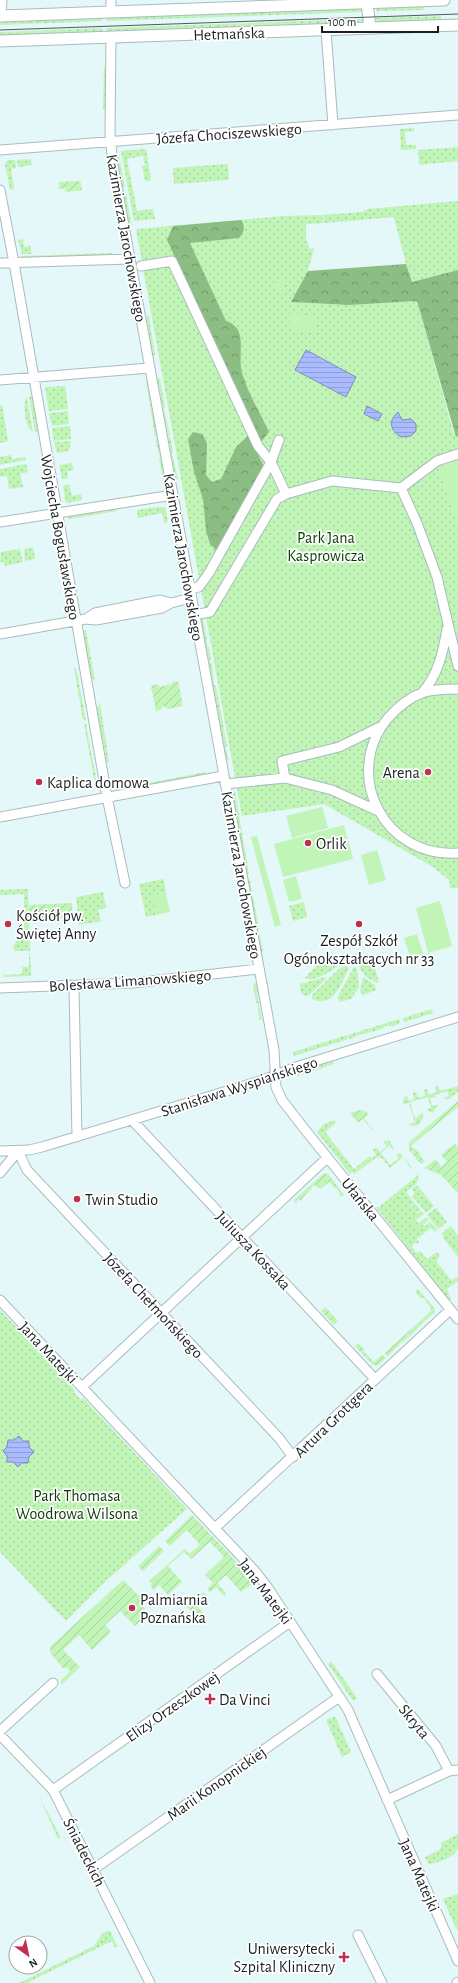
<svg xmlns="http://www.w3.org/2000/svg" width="458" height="1983" viewBox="0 0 458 1983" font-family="'Alegreya Sans',sans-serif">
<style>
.grass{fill:url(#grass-dots)}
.forest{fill:url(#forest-crowns)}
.garden{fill:url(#garden-furrows)}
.pitch{fill:#c1f4b7}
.water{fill:url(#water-rules);stroke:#7f8dbc}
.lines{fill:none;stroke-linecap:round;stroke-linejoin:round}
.minor-casing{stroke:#aabcbe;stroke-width:11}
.major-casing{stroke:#aabcbe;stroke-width:13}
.minor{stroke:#fff;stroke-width:9}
.major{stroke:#fff;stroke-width:11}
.tram{stroke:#515b5c;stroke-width:1}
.poi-dot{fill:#bf2f52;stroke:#fff;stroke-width:1.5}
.labels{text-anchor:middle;stroke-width:3.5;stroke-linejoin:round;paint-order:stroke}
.street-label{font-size:16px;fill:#1a2021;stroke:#fff}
.park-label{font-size:16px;fill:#073b00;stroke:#fff}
.poi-label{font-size:16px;fill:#1a2021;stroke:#fff;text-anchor:start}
</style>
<defs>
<pattern id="grass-dots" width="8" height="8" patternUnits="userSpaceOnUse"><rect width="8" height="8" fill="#c1f4b7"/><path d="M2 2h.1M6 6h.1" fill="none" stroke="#a5d19d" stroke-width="1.8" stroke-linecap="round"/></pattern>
<pattern id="forest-crowns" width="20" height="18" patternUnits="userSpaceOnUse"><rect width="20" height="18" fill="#8cbd83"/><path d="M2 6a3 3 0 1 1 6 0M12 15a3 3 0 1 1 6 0" fill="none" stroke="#72996b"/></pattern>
<pattern id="garden-furrows" width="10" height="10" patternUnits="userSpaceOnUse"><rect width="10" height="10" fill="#c1f4b7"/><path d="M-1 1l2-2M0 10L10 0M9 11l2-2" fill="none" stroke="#a5d19d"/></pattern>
<pattern id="water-rules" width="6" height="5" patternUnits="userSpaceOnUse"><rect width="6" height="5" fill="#aabcff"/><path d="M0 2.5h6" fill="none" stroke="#92a1da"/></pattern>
</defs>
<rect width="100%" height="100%" fill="#e4f7f9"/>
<path class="grass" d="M458 3 424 5V10L376 11V6Z
M362 7V12L106 21V16Z
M102 16V21L0 25V20Z
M441 16V21L377 24 376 18Z
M363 19 362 24 107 33 106 28Z
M102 28V33L0 37V32Z
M414 128V131L405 132 406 145H416V149L401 150 400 129Z
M458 147V161L419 165 418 150Z
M146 149 151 181H145L142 166 145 165 143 156 127 159 137 211 153 209 155 219 134 221 121 151Z
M117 154 119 155 125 187 123 188 126 194 132 227 129 226 116 163Z
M31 159 32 165 18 167 17 160Z
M8 160H15L16 168 11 169 14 189 10 190 5 164Z
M228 164 229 180 174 184 173 168Z
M458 201V270L412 282 406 264 394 217 324 223 323 215 362 212 368 209Z
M322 215 323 223 306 224V240L310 249 314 248 308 271 292 302 349 305 417 301 453 431 456 437 458 436V460L438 467 458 526V888H450L449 880 433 867 324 804 242 816 136 229 284 216Z
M23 239 24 247 31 246V254H22L18 240Z
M112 253V256L22 258V256Z
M146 316H149L155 355 151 356 152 350Z
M158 378 160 379 165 407 164 409 170 435H168L159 385 156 383 155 379Z
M146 380H149L150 384 148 387 157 436 155 437Z
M65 386 68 409 49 411 45 387Z
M32 396 38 432H35L29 397Z
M27 398 33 432C25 428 22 404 27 398Z
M2 405 8 441 0 443V406Z
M68 411 69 424 52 426 49 413Z
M70 426 71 439 54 441 52 428Z
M168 436H170L173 452 172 453 178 479 174 481 175 475Z
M155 439H158L164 477 168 482H163L159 458 160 457Z
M71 441 69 451 57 453 54 442Z
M11 455 12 459 25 457 26 460 0 465V457Z
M72 463 74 470 67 471 68 478 62 479 59 465Z
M26 464 28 472 20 474 23 487 9 489 7 476 0 477V469Z
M69 484 72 496 81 494 82 500 66 503 63 486Z
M156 507H165L168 522 164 523 162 513 138 518 137 510Z
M116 509 117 511 69 519 68 517Z
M173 509 178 547H175L174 533 172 532 168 511Z
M33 547 35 559 25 561 24 549Z
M20 549 23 562 5 566 4 562H0L1 552Z
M175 550H178L182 573 186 584 182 585Z
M198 617H203L207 640V646L209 647 211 661 209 662 203 630 201 628Z
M83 630H86L95 681 91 676Z
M209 663H212L214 685 216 686 227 746 225 747 229 760 225 762 224 747Z
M74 668H76L77 673 86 720H83Z
M100 703 109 762 107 763 97 709Z
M84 724H86L98 789H96Z
M205 772V775L123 790H113Z
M235 791 249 874 247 876 250 881 259 929 257 931 260 936 263 952 260 953 240 838 230 792Z
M164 879 166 893 153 895 156 915 146 917 139 884Z
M28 889 30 951H15L13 946 24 931V894L0 895V890Z
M103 892 106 908 98 910 101 921 79 925 76 897Z
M304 902 307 917 293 921 289 906Z
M29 953H30L31 976 3 977 4 970V975L22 974V967H29Z
M361 955H367L372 959 379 982 377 983C366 977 360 974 358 961Z
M335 962 339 965C331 971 314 983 305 978L316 966Z
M346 966 349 968C341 983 334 1009 312 999V995L340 968Z
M354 967 357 969 359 987 351 999 340 1002 337 998Z
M326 977V979L309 995 305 996 301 993 300 984Z
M363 977 375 985 376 990 363 995 360 992Z
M258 982 259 990 257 993 262 1020H259L258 1004 256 1002 253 984Z
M432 1009 433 1013 404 1022 403 1018Z
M399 1019 400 1023 390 1027 389 1025 383 1027 384 1028 365 1034 364 1033 350 1039 348 1035Z
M347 1035 348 1039 294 1056 293 1052Z
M333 1061 334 1064 297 1076 296 1073Z
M435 1086H438L440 1091 458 1086V1092L447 1100 443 1098 449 1096 447 1091 435 1095 436 1097 430 1098 432 1106 438 1105V1106L432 1113 426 1109 431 1108 428 1097 410 1102 415 1119 421 1114H424L419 1125 411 1126 409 1124 415 1122 409 1103 403 1104V1099L407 1095 409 1101 414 1099 413 1093 416 1092 418 1098 425 1096 424 1090 427 1089 429 1095 436 1092Z
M334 1120 336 1123 325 1132 354 1169 370 1156 372 1158 376 1155 373 1150 376 1147 380 1152 387 1146 383 1142 389 1140 394 1149 393 1150 389 1146 381 1153 390 1165 399 1158 396 1154 400 1153 419 1176 416 1184 406 1192 415 1203 408 1208 416 1204 420 1209 414 1215 413 1222 424 1227 430 1222 437 1230 435 1232 431 1228 417 1239 419 1242 417 1244 416 1242 412 1246 416 1253 420 1251 427 1259 437 1252 440 1256 436 1261 451 1280 458 1277V1281L447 1289 451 1300H449L376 1207H379L418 1175 411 1167 410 1168 403 1157 390 1168 382 1158 377 1157 354 1174 352 1172 350 1174 317 1132 324 1124Z
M417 1185 434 1206 426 1213 412 1196 415 1193 412 1189Z
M436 1208 447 1222 438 1229 427 1215Z
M451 1226 458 1236V1257L443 1238 444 1237 442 1233Z
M0 1310 75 1390 74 1392 81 1400 83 1398 187 1509 106 1581 66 1621 0 1552Z
M331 1661 357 1698 353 1701 328 1664Z
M334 1717 336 1718 351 1752 342 1757 326 1720Z
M458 1834C458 1838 458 1844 458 1848 454 1858 438 1863 428 1864L425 1857 441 1849V1843Z
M458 1894V1929H456L443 1899Z
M107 1931H110L117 1946 115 1948 112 1941 27 1983H19L94 1946 102 1934Z"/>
<path class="forest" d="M241 220C246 227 244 232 239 238L190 243 226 321C231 322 235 326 238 330 244 343 238 359 242 373 248 393 260 413 269 432L261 442 167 240 173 226Z
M406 264 412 282 458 270V436L456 437 417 301 349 305 291 302 308 271Z
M193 432 202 434 207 443 206 475 212 482 221 479 236 447 249 435 264 467 217 551 210 544 206 531 203 499 194 472 188 439Z"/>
<path class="garden" d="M104 67H108L107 110H103Z
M79 181 81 183 82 190 65 192V188L59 189V182Z
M178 681 183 706 168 709 163 706 160 710 156 711 151 686 158 684 159 687 172 684V682Z
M72 903 73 917 29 920V905Z
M458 1101V1107L412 1145V1148L416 1149 425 1162 421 1164 409 1150V1142Z
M360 1110 365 1111 369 1114 364 1118 376 1134 363 1119 358 1123 350 1113Z
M456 1144 458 1148V1193L441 1175 424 1168 436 1159 441 1167 447 1162 441 1155 445 1152 446 1153 445 1151 450 1147 452 1149 451 1147Z
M324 1173 328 1174 344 1195 341 1197 339 1193 340 1192 329 1182 320 1189 314 1185 300 1201 299 1199 297 1201 296 1204 294 1200Z
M421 1211 424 1214 416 1220 419 1223 426 1217 429 1220 423 1225 424 1227 419 1228 413 1222C412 1215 415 1215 421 1211Z
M418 1289 435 1309V1312L426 1320H424L425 1321 410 1336 406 1333 409 1337 403 1342 400 1339 402 1342 387 1357 385 1353 432 1310 423 1297 421 1299 415 1291Z
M325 1307 338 1321 334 1325 321 1311Z
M358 1343 364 1349 363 1351 374 1362 382 1355 386 1358 378 1365H373L355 1346Z
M192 1515 253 1579 252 1584 241 1592 226 1575 217 1583 226 1593 224 1596 216 1587 210 1592 207 1589 213 1583 205 1575 224 1557 210 1542 191 1559 184 1552 168 1566 182 1582 168 1595 159 1585 154 1590 150 1586 152 1584 149 1581 185 1549 189 1554 200 1545 187 1530 170 1546 165 1541Z
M159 1546 164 1551 143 1571 138 1566Z
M123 1580 139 1596 141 1594 145 1598 140 1603 149 1613 135 1626 120 1611 105 1625 111 1632 92 1650 79 1635 63 1650 80 1667 61 1685V1680L70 1671 68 1668H63L51 1654 50 1647Z
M203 1592 207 1596 198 1603 200 1605 198 1607 206 1616 200 1620 186 1606Z
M39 1796 61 1838 58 1839Z"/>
<path class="pitch" d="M277 278 286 283 281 293 271 288Z
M291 313 315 316V330L314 332 290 330V314Z
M458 460V526L438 467Z
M322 807 328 828 292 838 286 816Z
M344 825 353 859 283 877 274 844Z
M257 836 281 925 275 927 251 837Z
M377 850 386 880 369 885 361 855Z
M296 876 302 899 289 902 283 880Z
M166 893 170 912 156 915 153 895Z
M440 901 452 946 428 953 416 908Z
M417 934 424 956 411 960 404 938Z"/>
<path class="water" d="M306 350 356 377 346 397 295 370Z
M367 406 382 414 378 421 364 414Z
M398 412 402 420 411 419 416 424V431L411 436 401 437C390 431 388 420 398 412Z
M19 1436 23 1441H29V1447L34 1452 29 1457 28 1463H22L18 1467 13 1462H7V1456L3 1451 7 1447 8 1440H14Z"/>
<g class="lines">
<g class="minor-casing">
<path id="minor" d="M111 12V0
M1 16 2 0
M326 30 333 125
M111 37 110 134 113 165 274 1050 276 1087 282 1100 306 1131 458 1319
M0 150 458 115
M0 190 14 263 107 797 125 883
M0 263 130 259
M141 266 172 261 258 446 271 462 286 494
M0 380 150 368
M401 488 417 523 437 577 458 666
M0 522 173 495
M190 589 199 587 209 573 271 462 279 440
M194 615 210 612 277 499 286 494 332 481 401 488 437 461 458 454
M86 619 95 613 160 600 171 603
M0 634 86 619 96 620 162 608 171 603 191 598
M458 689C446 689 433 689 422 693 408 698 397 708 388 718 341 775 385 859 458 853
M422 693C438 675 443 653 447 629
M285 778 282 761 339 747 380 727
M225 784 285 778 332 790 378 811
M0 817 223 776
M74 986 77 1137
M0 988 133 983 259 969
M132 1120 375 1379
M0 1151 29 1150 42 1147 260 1081 299 1066 458 1017
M18 1151 27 1170 279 1438 293 1457
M0 1173 18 1151
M0 1300 254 1570 268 1588 348 1710 458 1961
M82 1387 327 1158
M215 1528 450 1310
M377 1674 436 1746 449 1771
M0 1731 53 1683
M0 1735 53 1790 150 1983
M53 1790 290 1622
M387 1800 449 1771 458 1770
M94 1869 339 1697
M358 1935 382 1983
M457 1983 458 1982"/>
</g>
<g class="major-casing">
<path id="major" d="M367 2 370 28
M0 16 444 0
M0 41 458 25"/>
</g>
<use href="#minor" class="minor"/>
<use href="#major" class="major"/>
<path class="tram" d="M0 30 458 14"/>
</g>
<g class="poi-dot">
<circle cx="428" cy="772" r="4"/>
<circle cx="39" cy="782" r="4"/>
<circle cx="308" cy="843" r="4"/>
<circle cx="8" cy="924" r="4"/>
<circle cx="359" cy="924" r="4"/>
<circle cx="77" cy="1199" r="4"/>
<circle cx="132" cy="1608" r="4"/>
<path d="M208 1693h4v4h4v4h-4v4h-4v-4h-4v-4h4z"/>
<path d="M342 1951h4v4h4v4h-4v4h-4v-4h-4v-4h4z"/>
</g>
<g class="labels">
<g class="street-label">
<text transform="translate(229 33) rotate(-2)" y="6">Hetmańska</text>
<text transform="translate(229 133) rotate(-4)" y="6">Józefa Chociszewskiego</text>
<text transform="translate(127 238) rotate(80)" y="6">Kazimierza Jarochowskiego</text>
<text transform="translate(61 537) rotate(80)" y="6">Wojciecha Bogusławskiego</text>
<text transform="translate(184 557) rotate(80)" y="6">Kazimierza Jarochowskiego</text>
<text transform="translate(242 875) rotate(80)" y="6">Kazimierza Jarochowskiego</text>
<text transform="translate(130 980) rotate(-4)" y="6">Bolesława Limanowskiego</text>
<text transform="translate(239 1086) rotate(-18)" y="6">Stanisława Wyspiańskiego</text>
<text transform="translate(361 1199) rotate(51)" y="6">Ułańska</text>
<text transform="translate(254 1250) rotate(47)" y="6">Juliusza Kossaka</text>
<text transform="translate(154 1305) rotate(47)" y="6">Józefa Chełmońskiego</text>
<text transform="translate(49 1352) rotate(47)" y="6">Jana Matejki</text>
<text transform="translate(333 1419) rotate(-44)" y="6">Artura Grottgera</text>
<text transform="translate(266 1591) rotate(53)" y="6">Jana Matejki</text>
<text transform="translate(172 1706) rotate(-35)" y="6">Elizy Orzeszkowej</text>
<text transform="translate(415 1721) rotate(51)" y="6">Skryta</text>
<text transform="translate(216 1783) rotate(-35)" y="6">Marii Konopnickiej</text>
<text transform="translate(85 1852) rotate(63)" y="6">Śniadeckich</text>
<text transform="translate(420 1875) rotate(66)" y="6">Jana Matejki</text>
</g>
<g class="park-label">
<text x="326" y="543">Park Jana<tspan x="326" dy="18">Kasprowicza</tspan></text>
<text x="77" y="1501">Park Thomasa<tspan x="77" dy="18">Woodrowa Wilsona</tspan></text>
</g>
<g class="poi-label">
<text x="420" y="778" text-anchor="end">Arena</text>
<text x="47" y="788">Kaplica domowa</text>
<text x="316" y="849">Orlik</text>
<text x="16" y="921">Kościół pw.<tspan x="16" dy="18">Świętej Anny</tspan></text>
<text x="359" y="946" text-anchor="middle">Zespół Szkół<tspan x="359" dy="18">Ogónokształcących nr 33</tspan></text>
<text x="85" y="1205">Twin Studio</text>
<text x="140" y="1605">Palmiarnia<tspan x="140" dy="18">Poznańska</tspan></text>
<text x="219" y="1705">Da Vinci</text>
<text x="335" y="1954" text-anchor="end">Uniwersytecki<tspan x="335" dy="18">Szpital Kliniczny</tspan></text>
</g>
</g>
<g transform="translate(28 1955) rotate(147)"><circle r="19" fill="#ffffff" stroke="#a3a6a6"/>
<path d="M0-3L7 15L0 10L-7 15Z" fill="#bf2f52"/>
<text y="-6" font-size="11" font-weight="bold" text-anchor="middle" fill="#1a2021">N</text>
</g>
<path d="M322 26v6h116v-6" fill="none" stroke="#1a2021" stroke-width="2"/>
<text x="328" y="26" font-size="12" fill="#1a2021" stroke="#ffffff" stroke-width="3" paint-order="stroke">100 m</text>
</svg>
